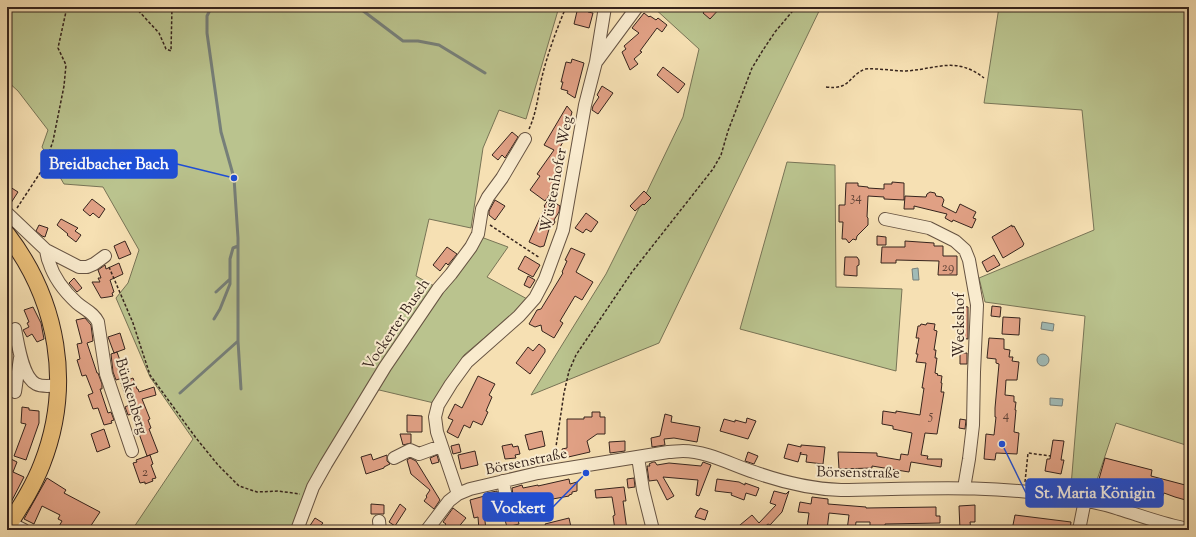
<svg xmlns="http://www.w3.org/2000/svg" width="1196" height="537" viewBox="0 0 1196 537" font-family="'Sorts Mill Goudy',serif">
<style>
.green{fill:#bac38e;stroke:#787456}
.water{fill:#a0bbb7;stroke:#767f79}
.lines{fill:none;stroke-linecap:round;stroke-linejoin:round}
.stream{stroke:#767f79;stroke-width:3}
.building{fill:#e0a084;stroke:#36241d}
.minor-casing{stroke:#665342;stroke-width:14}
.major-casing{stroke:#36241d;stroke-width:18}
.path{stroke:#36241d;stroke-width:1.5;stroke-dasharray:3 2;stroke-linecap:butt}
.minor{stroke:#f9ebce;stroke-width:12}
.major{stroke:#ebc07a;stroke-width:16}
.labels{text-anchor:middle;stroke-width:4;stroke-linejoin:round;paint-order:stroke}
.number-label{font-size:13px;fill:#604337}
.street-label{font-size:15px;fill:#36241d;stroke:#f9ebce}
.leader{fill:none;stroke:#1d4ed8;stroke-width:1.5}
.callout-dot{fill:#1d4ed8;stroke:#f9ebce;stroke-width:1.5}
.callout{fill:#1d4ed8;stroke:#1d4ed8;stroke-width:1.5}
.callout-label{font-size:16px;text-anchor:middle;font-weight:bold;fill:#fff}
</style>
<rect width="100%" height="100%" fill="#f6e0b3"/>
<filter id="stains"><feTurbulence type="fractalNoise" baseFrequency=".005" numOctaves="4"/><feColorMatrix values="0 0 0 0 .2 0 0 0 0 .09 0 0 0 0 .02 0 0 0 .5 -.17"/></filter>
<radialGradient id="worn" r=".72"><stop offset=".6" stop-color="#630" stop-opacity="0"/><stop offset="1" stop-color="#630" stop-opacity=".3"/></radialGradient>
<path class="green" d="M7 7H559L526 119 499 110 483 148 471 228 429 219 416 276 432 285 445 287 481 237 508 247 487 277 529 300 464 355 434 403 375 389 293 530H132L193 439 150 377 116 298 128 283 139 250 103 187 64 184 42 147 48 130 18 91 7 81Z
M653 7H821L659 343 531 395 606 274 643 200 683 117 699 49Z
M999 7H1189V446L1116 423 1093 492 1071 486 1085 316 985 302 979 278 1094 230 1082 110 984 103Z
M787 162 835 165 836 287 902 289 896 371 740 329Z"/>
<path class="water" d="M918 268 919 280H913L912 269Z
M1042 322 1054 324 1053 331 1041 329Z
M1037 360a6 6 0 1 1 12 0a6 6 0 1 1-12 0Z
M1050 398 1063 399 1062 406 1050 405Z"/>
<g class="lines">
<path class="stream" d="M358 7 403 41H418L439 45 485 73
M216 292 230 279
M214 319 220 309 230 284V259L233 248 238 246
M238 341 241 389
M180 393 238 341V238L234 178 221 132 207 33V16L211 8 214 7"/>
</g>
<path class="building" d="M578 7H589L588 12 593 13 589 28 574 24Z
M708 7H721L710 19 703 13Z
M644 13 649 17 650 16 656 20 658 18 667 25 662 32 657 28 640 51 642 52 634 59 638 64 630 70 622 52 626 49 624 46 639 33 632 28Z
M572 59 584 63 575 98 567 93 568 91 561 89 563 82H561L566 62 571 63Z
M663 67 685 84 678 93 657 75Z
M602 86 613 93 598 114 592 110 593 106 599 97 597 95Z
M567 106 572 112 565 138 558 151 565 155 558 167 562 171 552 185 555 187 545 201 530 190 540 176 537 174 554 150 544 145Z
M512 132 518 137 505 158 502 155 498 160 492 155Z
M892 182 904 183V200L884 199V197L868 196 867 217 868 218V225L857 236 856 240 853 239 849 243 846 239H842L843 222H839V205H845L846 183H858V186L868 187V188L884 189V184H892Z
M7 185 18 192 9 206H7Z
M644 191 651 198 644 205 643 204 635 211 630 206Z
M930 192 935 193 936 196 942 197 944 200 942 206 956 213 960 204 976 212 973 218 976 219 972 228 953 220 952 222 945 218 947 214 914 206V209H904L905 196 926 197 927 194Z
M92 199 105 209 99 218 93 213 90 216 83 210Z
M549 199 560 206 559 212 554 220 555 222 553 225 550 226 544 246 540 247 529 242 545 207 544 206Z
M495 200 505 206 495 220 489 215V211Z
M586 213 598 222 591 232 586 229 583 233 575 228Z
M61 219 78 228 75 231 81 235 76 242 67 235 68 234 57 225Z
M39 225 48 228 45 237 42 236 36 231Z
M1012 225V227L1014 226 1024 244 1023 245V246L1003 258 992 237Z
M877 236 886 237V245H877Z
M125 241 131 254 119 259 114 246Z
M905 241 934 243V246H943V256H957V275H938L939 261 896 260V263H881L882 247H905Z
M447 247 457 254 448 265 446 263 440 271 433 265Z
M571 248 585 254 576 272 593 282 582 300 575 296 560 321 563 323 554 338 542 331 541 325 535 327 529 324 537 310 541 309 563 273 562 272 567 261 565 260Z
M994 255 1000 265 987 272 982 262Z
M525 256 540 265 533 277 518 269Z
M845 257H857L859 260V265L857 266V276L844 275Z
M119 263 123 274 110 280 114 292 112 293 113 296 108 297 101 298 92 282H100L98 278H101L98 270 105 265 106 269Z
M528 276 535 280 530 288 524 285Z
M74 278 82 288 77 292 69 283Z
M960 306 968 307V339L960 338Z
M992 306 1001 307 1000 317 991 316Z
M33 307 41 323 44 339 37 342 32 334 27 337 23 330 29 327 27 323 29 322 24 310Z
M1003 317 1020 318 1019 335 1002 334Z
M85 318 91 325 93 341 87 343 97 373H98L102 384V389H100L108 413 111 412 114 420 111 421 112 423 104 425 98 408 93 409 88 395 93 393 86 375 82 376 77 360 80 359 77 344 82 343 76 320Z
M927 323 935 324 934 330 937 331 934 350H936L935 358H937L935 373 938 374 937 375 942 376 941 383H942L941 392H944L937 434 925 433 921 455 928 456 927 459H942L941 467 911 462 909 472 872 466V468L839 469 838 452 877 453V456L900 460 901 454 908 455 912 433 893 429V426L882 424 883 411 896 413V411L920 415 924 388H922L926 363 916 362 918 354H916L919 338H916L918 326H920L921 324 926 325Z
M7 328H8L12 353H7Z
M120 333 125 349 114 353 108 337Z
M989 338 1004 339V349L1010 350 1009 357H1013L1012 361 1019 362 1017 380H1006L1005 395 1014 396V402H1016L1015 410H1016L1014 432 1019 433 1017 454 996 453 995 460 984 459 986 434 994 435 996 417H995V408L999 364 996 363V359L987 358Z
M539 344 545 349V352L530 374 516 363 528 347 533 351Z
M117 352 126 377 116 380 113 372 111 354Z
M960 353H967V364H960Z
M478 376 495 384 489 395 492 397 486 411 488 412 482 425 473 421 470 428 464 425 458 438 447 432 453 420 448 418 455 404 462 408Z
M133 378 137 389H138L139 392 154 387 156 395 142 399 150 419 148 420 151 428 149 429 158 452 147 456 132 414 128 415 125 407 129 405 121 383Z
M22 407 29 408V410L39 411V423L26 460 14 456 26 424 21 423Z
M592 412H600V417H605V434H597L587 441 590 452 564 458 562 449 567 448V419H584V417H592Z
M665 414 672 416 671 422 700 427 697 442 674 438 664 439 665 445 652 447 651 438 660 436Z
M407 415 422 416V432H407Z
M747 418 756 421 748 439 720 431 724 419 735 422V420L746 423Z
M960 419 966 420 965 429 959 428Z
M104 429 110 447 97 452 91 434Z
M542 431 545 446 529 450 525 435Z
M400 434H411V443L403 445Z
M1053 440 1064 441 1061 460H1064L1061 474 1045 471 1047 459H1050Z
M625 441V451L610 453 609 442Z
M459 444 461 452 453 454 451 446Z
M512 444 513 447 518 446 520 454 515 455 516 458 505 459 502 446Z
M788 444 801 447V445L825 447 823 464 806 462 807 455 800 454 801 452 798 462 784 458Z
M475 451 478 465 461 469 458 455Z
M748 452 758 456 754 464 745 461Z
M371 454 373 460 387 455V461L390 464 384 467V468L366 474 361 457Z
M150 455 153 464 151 465 156 478 152 479 153 481 145 484V482L140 483 133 463 137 462 136 460Z
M437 455 439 462 432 464 430 458Z
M7 457 17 462 13 472 24 477 7 510Z
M410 458 416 461 440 500 434 509 424 501 427 497 426 496 430 490 411 474 407 460Z
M1105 458 1152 470 1151 476 1189 486V501L1175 497 1164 493 1162 498 1147 494 1148 492 1121 486 1122 484 1099 479Z
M653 462H655L657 465 669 463 701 466 703 462 711 465 699 496 696 495 698 480 663 477 674 496 667 500 657 480 649 481 647 466H650L649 464Z
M47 478 66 490 64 493 100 512 88 530H57L62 521 58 519 60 515 42 506 34 524 24 519Z
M634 478 635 487 628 488 627 479Z
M569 479 570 484 577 482V491L572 492V494L569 495V496L515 506 519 524 507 527 505 520 511 521 514 519 516 516 512 488 522 485 523 488 538 485V486Z
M717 479 739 482 745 485V483L759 488 756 496 746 493 744 500 731 495 732 493 715 491Z
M624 487 626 501H623L627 530H615L613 516 615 515 612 497 596 498 595 490Z
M497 491 500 509 484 512 486 530H479L478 517 474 518 470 500 488 495 487 493Z
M774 491 786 494 789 491 782 512 770 525 768 524 763 528 765 530H734L752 515 759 523 776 505 770 503Z
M812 497 828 499V504L866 507V508L936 507V516H940V523L885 524V526H870V522H856L855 530H847L849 515 829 513 827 530H817V528L807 527 809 513 798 512 800 502 811 504Z
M371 504 384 505V514H371Z
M400 504 406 509 395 526 389 522Z
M975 505V522H970L971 530H960L959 506Z
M453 508 466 518 456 530H441L446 524 443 522Z
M700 508 708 511 705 520 695 517 698 510H699Z
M1015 515 1071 522 1070 530H1012Z
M315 518 323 523 317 530H307Z
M569 518 571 527 559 530H547L545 524Z"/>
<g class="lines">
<g class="minor-casing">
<path id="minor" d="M597 61 637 7
M7 213 46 250 79 267H87L94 264 105 256
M885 219 929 228 955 241 965 250 969 260 977 305 974 372 973 425 969 459 964 488
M46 250C47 254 47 258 49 262 54 278 66 293 77 303 85 310 93 312 98 322L106 374 132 451
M15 329C18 343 22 377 36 384 42 387 51 386 58 385
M15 392 20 358
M638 457 643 490 653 530
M394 458 410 450 419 454 441 446
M503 481 509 514
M458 494 437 432 435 417 438 405 451 384 467 362 519 316 535 298 545 279 563 230 585 105 596 62 605 7
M379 521 380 530
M7 530 10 523 24 530
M297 530 313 487 326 464 385 367 402 342 438 289 451 274 471 247 478 234 482 209 488 197 502 178 525 139
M427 530 449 501 458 494 470 489 538 473 668 452C673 452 678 451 683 451 707 451 732 465 754 472 782 482 811 489 841 490 916 489 992 484 1066 497 1084 500 1102 503 1119 509 1142 516 1165 525 1189 529
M1079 530 1085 500"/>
</g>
<g class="major-casing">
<path id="major" d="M7 234C58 301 73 385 42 464 34 485 22 504 10 523L7 522"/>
</g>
<path class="path" d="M135 7 159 33 166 49 171 51 172 7
M826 87C851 90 847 77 865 69 879 68 892 71 906 71 937 69 956 56 984 78
M529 129C536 114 538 97 541 81 547 55 556 31 566 7
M17 208 44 167 53 141 64 86 66 65 58 48 67 7
M490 225 540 258
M109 267 133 323 150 375 196 438 218 465 239 486 257 492 278 491 300 494
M554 460 564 393 569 371 576 355 632 272 713 169 721 155 728 131 752 68 763 50 775 32 796 7
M1025 482 1028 453 1051 456"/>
<use href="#minor" class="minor"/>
<use href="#major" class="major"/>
</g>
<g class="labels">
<g class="number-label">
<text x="856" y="201">34</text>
<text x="948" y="271">29</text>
<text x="931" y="419">5</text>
<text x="1006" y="419">4</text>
<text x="145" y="476">2</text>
</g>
<g class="street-label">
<text transform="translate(556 174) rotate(-79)" y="5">Wüstenhofer Weg</text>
<text transform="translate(396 324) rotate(-56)" y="5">Vockerter Busch</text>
<text transform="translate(959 325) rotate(-90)" y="5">Weckshof</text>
<text transform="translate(132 396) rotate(73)" y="5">Bünkenberg</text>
<text transform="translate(526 461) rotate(-12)" y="5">Börsenstraße</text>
<text transform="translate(858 472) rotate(1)" y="5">Börsenstraße</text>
</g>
</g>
<path class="leader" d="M234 178L177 164M1002 444L1026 493M586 473L553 507"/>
<g class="callout-dot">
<circle cx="234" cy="178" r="4"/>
<circle cx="1002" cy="444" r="4"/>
<circle cx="586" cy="473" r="4"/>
</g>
<g class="callout">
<rect x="41" y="150" width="136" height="28" rx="4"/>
<rect x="1026" y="479" width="137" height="28" rx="4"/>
<rect x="483" y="493" width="70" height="28" rx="4"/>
</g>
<g class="callout-label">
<text x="109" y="169">Breidbacher Bach</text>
<text x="1095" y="498">St. Maria Königin</text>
<text x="518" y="513">Vockert</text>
</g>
<rect width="1196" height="537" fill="none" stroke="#f6e0b3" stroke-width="24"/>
<rect x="8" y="8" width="1180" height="521" fill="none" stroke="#36241d" stroke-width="2"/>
<rect x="12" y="12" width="1172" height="513" fill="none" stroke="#36241d"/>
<rect width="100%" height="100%" filter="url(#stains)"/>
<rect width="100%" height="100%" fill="url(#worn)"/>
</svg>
